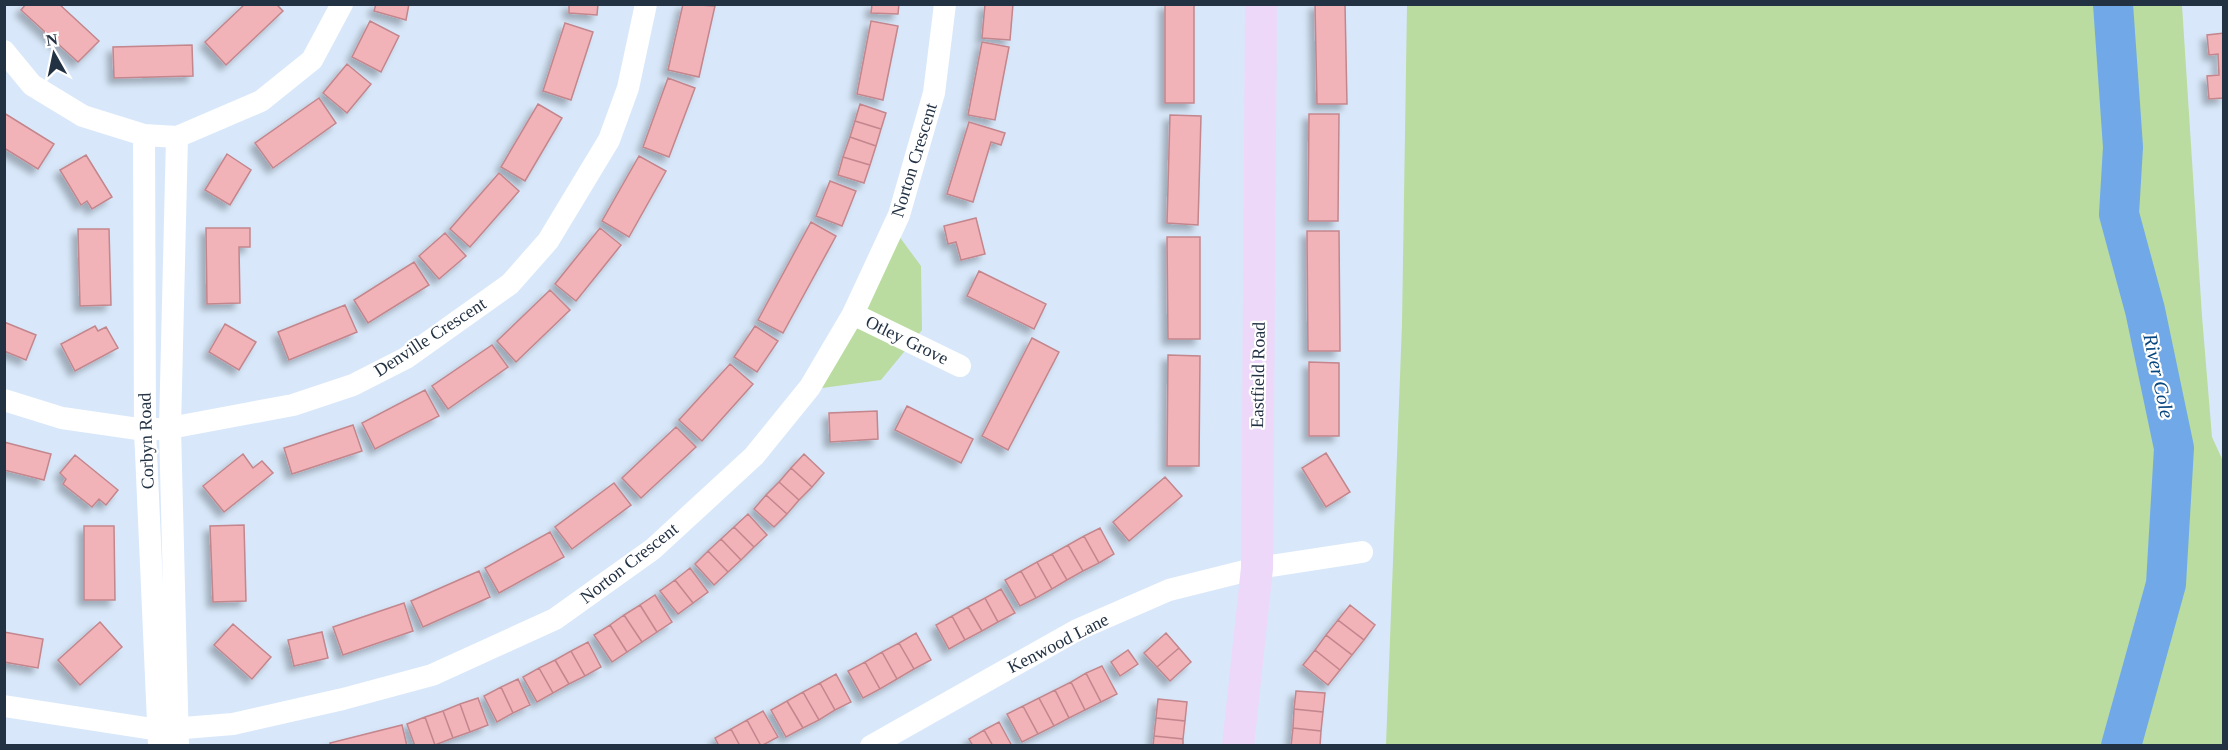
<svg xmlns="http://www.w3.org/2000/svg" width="2228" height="750" viewBox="0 0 2228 750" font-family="'Times New Roman',serif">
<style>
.green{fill:#badca0}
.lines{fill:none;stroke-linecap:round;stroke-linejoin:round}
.river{stroke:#71a9e8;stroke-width:40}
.building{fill:#f1b2b8;stroke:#c3868d;stroke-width:1.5;filter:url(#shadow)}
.street{stroke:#fff;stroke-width:22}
.secondary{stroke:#edd8f9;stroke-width:32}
.labels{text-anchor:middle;stroke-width:4.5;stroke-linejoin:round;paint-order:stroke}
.street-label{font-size:18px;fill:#233243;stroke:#fff}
.water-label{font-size:20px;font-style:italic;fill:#07467e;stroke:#fff}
</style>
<defs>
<filter id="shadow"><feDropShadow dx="-5.5" dy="5.5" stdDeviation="3" flood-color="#0004"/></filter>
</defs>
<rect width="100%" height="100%" fill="#d8e8fa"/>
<path class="green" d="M1407 5H2182L2202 316 2212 437 2223 461V745H1386L1402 324Z
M893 228 921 266 922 330 881 380 815 389Z"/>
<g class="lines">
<path class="river" d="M2113 4 2123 147 2119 214 2145 310 2174 448 2166 584 2121 746"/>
</g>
<path class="building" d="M26 4H59L99 41 78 62 21 10Z
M245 4H276L283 11 226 65 205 42Z
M376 4H409L406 20 374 11Z
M569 4H598L597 15 569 13Z
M683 4 715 6 699 77 668 70Z
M872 4H899L898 14 871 13Z
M985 4H1013L1010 40 982 38Z
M1165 4H1194V103H1165Z
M1315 4H1345L1347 104H1317Z
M370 21 399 36 381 72 352 57Z
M871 21 898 26 883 100 857 94Z
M565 23 593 32 571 100 543 91Z
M2224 33V98L2209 99 2207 76 2219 75 2218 54 2209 55 2207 35Z
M982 42 1009 47 995 120 968 115Z
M192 45 193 76 114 78 113 47Z
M347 64 371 84 347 113 323 93Z
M668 78 695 88 669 157 643 147Z
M319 98 336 123 273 168 255 143Z
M538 104 562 118 525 181 501 167Z
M860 104 886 113 881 129 855 121Z
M4 113 54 144 38 169 4 148Z
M1309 114H1339L1338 221H1308Z
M1170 115 1201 116 1198 225 1167 223Z
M855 121 881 129 876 146 850 137Z
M969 122 1005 133 1001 145 991 142 973 202 947 194Z
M850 137 876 146 870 165 843 157Z
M227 154 251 170 230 205 205 190Z
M86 155 112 197 92 209 87 201 81 205 60 170Z
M639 156 666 171 629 237 602 221Z
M843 157 870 165 864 183 838 175Z
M499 173 519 191 470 247 450 229Z
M830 181 856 191 842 226 816 216Z
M976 218 985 254 961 260 956 242 948 244 944 226Z
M811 222 836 236 783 333 758 320Z
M206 228H250V247H239L240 303 207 304Z
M600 228 621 245 576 301 555 284Z
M78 229H109L111 305 80 306Z
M1307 231H1339L1340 351H1308Z
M445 233 466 256 439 279 419 256Z
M1167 237H1200V339H1168Z
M414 262 429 285 368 323 354 300Z
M979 271 1046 304 1034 329 967 296Z
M550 290 570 310 516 362 497 341Z
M345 305 357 332 289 360 278 332Z
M4 322 36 335 26 360 4 351Z
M225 324 256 342 239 370 209 352Z
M95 326 98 331 106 327 118 348 75 371 61 344Z
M755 326 778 341 757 372 734 357Z
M1032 338 1059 352 1008 450 982 436Z
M492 345 508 367 448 409 432 386Z
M1168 355 1200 356 1199 466H1167Z
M1309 362 1339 363V436H1309Z
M730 364 753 384 702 441 679 420Z
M425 390 439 416 375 449 362 423Z
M907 406 973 439 961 463 895 430Z
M877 411 878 439 830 442 829 413Z
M353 425 362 451 292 474 284 448Z
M676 427 696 447 641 498 622 478Z
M4 442 51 454 44 480 4 470Z
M1326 453 1350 492 1326 507 1302 468Z
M243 454 253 468 262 461 273 473 224 512 203 486Z
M804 454 824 473 812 487 791 468Z
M75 455 118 490 106 505 99 499 92 507 63 484 66 479 60 473Z
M791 468 812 487 799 500 779 482Z
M1165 477 1182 496 1129 541 1113 522Z
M779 482 799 500 787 514 766 495Z
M614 483 631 505 572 549 555 527Z
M766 495 787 514 774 527 754 509Z
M748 514 767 535 754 547 734 527Z
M244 525 246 601 213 602 210 526Z
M84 526H114L115 600H84Z
M734 527 754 547 741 560 721 539Z
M1100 528 1114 554 1099 563 1084 536Z
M550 532 564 557 499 593 485 568Z
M1084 536 1099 563 1083 571 1068 545Z
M721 539 741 560 728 572 708 551Z
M1068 545 1083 571 1067 580 1052 554Z
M708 551 728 572 714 585 695 564Z
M1052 554 1067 580 1052 589 1037 562Z
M1037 562 1052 589 1036 598 1021 571Z
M690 568 708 592 693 603 675 580Z
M479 571 490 597 423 627 411 601Z
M1021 571 1036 598 1020 606 1005 580Z
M675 580 693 603 678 614 660 591Z
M1001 589 1015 613 998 622 985 598Z
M655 595 672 622 657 632 640 605Z
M985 598 998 622 982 631 968 607Z
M404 603 413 631 343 655 333 627Z
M640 605 657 632 642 642 624 615Z
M1350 605 1375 625 1364 640 1338 620Z
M968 607 982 631 965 640 952 616Z
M624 615 642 642 627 652 610 625Z
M952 616 965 640 949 649 936 625Z
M1338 620 1364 640 1352 655 1326 635Z
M100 622 122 647 80 685 58 660Z
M233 624 271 657 252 679 214 645Z
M610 625 627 652 612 662 594 635Z
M4 632 43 639 38 668 4 662Z
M322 632 328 658 294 666 288 640Z
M916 633 931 660 914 669 899 643Z
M1166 633 1179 648 1157 667 1144 653Z
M1326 635 1352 655 1340 670 1315 650Z
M588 642 601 667 585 676 571 651Z
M899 643 914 669 897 679 882 652Z
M1179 648 1191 662 1170 681 1157 667Z
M1128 650 1138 664 1120 676 1111 662Z
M1315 650 1340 670 1328 685 1303 665Z
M571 651 585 676 569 684 555 660Z
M882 652 897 679 880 689 865 662Z
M555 660 569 684 553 693 539 668Z
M865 662 880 689 863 698 848 671Z
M1102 666 1117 694 1101 702 1086 673Z
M539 668 553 693 537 702 523 677Z
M1086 673 1101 702 1085 710 1071 682Z
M836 674 851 702 835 710 820 683Z
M518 679 530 705 513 713 501 687Z
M1071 682 1085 710 1069 718 1055 690Z
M820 683 835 710 819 720 803 692Z
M501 687 513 713 497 722 484 696Z
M1055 690 1069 718 1054 726 1039 698Z
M1296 691 1325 693 1323 712 1294 709Z
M803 692 819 720 803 728 787 701Z
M478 698 488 725 470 732 460 704Z
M1039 698 1054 726 1038 734 1023 706Z
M1158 699 1187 702 1185 721 1156 718Z
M787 701 803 728 786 737 771 710Z
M460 704 470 732 453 738 443 711Z
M1023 706 1038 734 1022 742 1007 714Z
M1294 709 1323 712 1321 731 1293 728Z
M443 711 453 738 435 745 425 717Z
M763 711 778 737 761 746 747 720Z
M425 717 435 745 415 746 407 724Z
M1156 718 1185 721 1183 739 1154 736Z
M747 720 761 746H740L731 729Z
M999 722 1012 746H993L984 730Z
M402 725 407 746H331L330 743Z
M1293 728 1321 731 1320 746H1291Z
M731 729 740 746H719L715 738Z
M984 730 993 746H973L969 739Z
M1154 736 1183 739V746H1153Z"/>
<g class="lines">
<path class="street" d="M4 51 32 85 83 116 144 135 177 137 261 101 312 60 342 4
M144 135 145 430 159 744
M177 137 170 428 178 746
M853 314 960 366
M4 400 62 418 145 430 170 428 293 405 353 385 406 358 510 284 548 241 609 140 628 88 646 4
M4 706 159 730 233 724 343 699 432 675 555 619 653 549 754 456 810 387 853 314 899 215 934 93 945 4
M871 746 1077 630 1169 590 1257 568 1362 552"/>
<path class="secondary" d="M1238 746 1257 568 1261 4"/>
</g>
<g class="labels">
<g class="street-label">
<text transform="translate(914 160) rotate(-73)" y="6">Norton Crescent</text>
<text transform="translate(430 337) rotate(-33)" y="6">Denville Crescent</text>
<text transform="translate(907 340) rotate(26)" y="6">Otley Grove</text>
<text transform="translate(1258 375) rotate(-89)" y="6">Eastfield Road</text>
<text transform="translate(146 441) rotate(-92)" y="6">Corbyn Road</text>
<text transform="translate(629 563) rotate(-38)" y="6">Norton Crescent</text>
<text transform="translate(1058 643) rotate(-27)" y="6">Kenwood Lane</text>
</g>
<g class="water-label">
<text transform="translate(2159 376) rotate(78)" y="7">River Cole</text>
</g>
</g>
<rect width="2228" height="750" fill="none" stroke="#233243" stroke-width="12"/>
<g transform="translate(54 54) rotate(351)" stroke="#ffffff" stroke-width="4.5" paint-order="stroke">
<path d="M0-4.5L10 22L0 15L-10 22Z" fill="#233243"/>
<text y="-9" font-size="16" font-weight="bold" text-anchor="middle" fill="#233243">N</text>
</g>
</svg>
